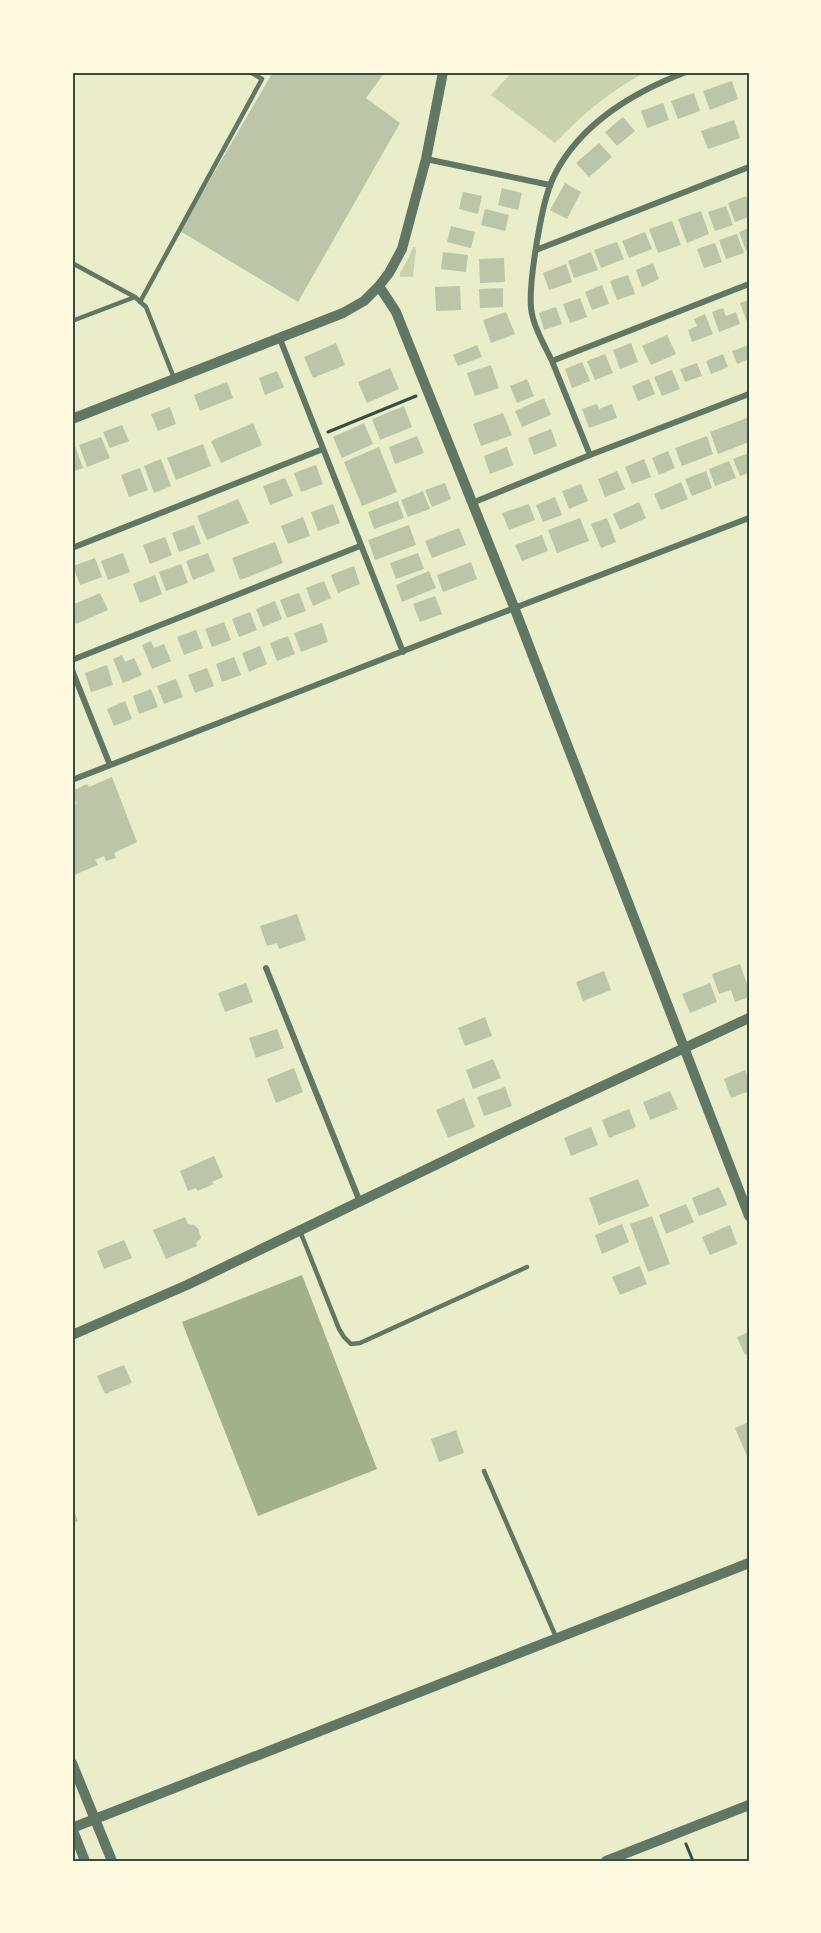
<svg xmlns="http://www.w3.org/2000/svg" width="821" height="1933" viewBox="0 0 821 1933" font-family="'Nunito Sans',sans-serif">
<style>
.green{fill:#cad2ad}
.water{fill:#a3b18a}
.building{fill:#bcc5a7}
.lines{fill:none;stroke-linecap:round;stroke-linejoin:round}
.path{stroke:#344e41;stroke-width:3}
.service{stroke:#617663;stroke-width:4.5}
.minor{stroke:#617663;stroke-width:6}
.tertiary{stroke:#617663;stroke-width:10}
.neatline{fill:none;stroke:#344e41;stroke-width:2}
</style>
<rect width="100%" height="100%" fill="#e9edc9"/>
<path class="green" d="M512 72H646C610 91 584 113 555 143L491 95Z
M413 247H415L416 251 413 277H400V273L408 259Z"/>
<path class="water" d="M302 1275 377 1469 258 1516 182 1322Z"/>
<path class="building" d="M273 72H385L366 98 400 123 298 302 180 231Z
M732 81 738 99 710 110 703 91Z
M694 93 700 111 678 119 671 101Z
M663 103 669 120 647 128 641 111Z
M623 117 635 131 617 146 605 132Z
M734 120 740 138 708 149 701 131Z
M599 143 612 157 589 177 576 163Z
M565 183 581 192 567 219 550 210Z
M502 188 522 193 518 210 498 205Z
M463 192 482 196 478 214 459 209Z
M746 196 749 205V217L735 222 728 203Z
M726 206 733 225 715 231 708 212Z
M485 209 509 215 505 231 481 225Z
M701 211 709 234 687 243 678 219Z
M672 221 681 245 658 253 649 229Z
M451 226 475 232 471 248 447 242Z
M749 228V249L746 251 739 232Z
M645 232 652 249 629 258 622 241Z
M737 234 744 253 726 259 719 240Z
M617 242 624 259 601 268 594 250Z
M715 243 722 262 704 268 697 249Z
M443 252 468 255 466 272 441 269Z
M591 252 598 270 574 278 568 261Z
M504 258 505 282 480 283 479 259Z
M653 263 659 279 642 287 636 270Z
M566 264 572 282 549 290 543 273Z
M628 275 635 294 617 300 610 281Z
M602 285 609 304 592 310 585 292Z
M460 286 461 310 436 311 435 287Z
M503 288V307L480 308 479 289Z
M580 298 587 317 570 323 563 304Z
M749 300V322H747L740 303Z
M556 307 562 324 544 330 539 313Z
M723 308 726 316 736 312 740 324 719 332 712 312Z
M506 312 515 334 491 343 483 320Z
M705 314 713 334 692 342 688 330 697 326 694 319Z
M667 335 676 354 651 365 642 346Z
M336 343 345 365 313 378 304 357Z
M631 343 638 362 620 369 613 350Z
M477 345 482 357 458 366 453 355Z
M749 345V359L737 364 732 351Z
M605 354 613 373 595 380 587 361Z
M723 354 728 367 711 374 706 361Z
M582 362 590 381 572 388 565 369Z
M697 363 702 376 685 382 680 369Z
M491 365 499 388 475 396 467 373Z
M390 368 399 389 367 403 358 382Z
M672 370 680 389 662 396 654 377Z
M277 371 284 387 265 395 259 378Z
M527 379 534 396 517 403 510 386Z
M649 379 655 394 638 401 632 386Z
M227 382 233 398 200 411 194 395Z
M544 398 551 415 522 427 515 411Z
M597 404 599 409 612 404 617 418 589 428 582 409Z
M404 406 412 427 380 440 372 419Z
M170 407 176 424 158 431 151 414Z
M503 413 512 435 481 446 473 424Z
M749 417V442L718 454 710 432Z
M253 423 262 445 221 463 211 441Z
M364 423 373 444 342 458 333 437Z
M122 425 129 441 110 448 103 432Z
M551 429 557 446 534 455 528 438Z
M417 436 424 453 395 464 389 447Z
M707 436 713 454 682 466 675 448Z
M101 437 110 458 87 467 79 445Z
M203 444 211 466 176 480 167 458Z
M75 446 83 468 72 472V448Z
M379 447 397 492 362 506 344 462Z
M507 447 513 465 490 474 484 456Z
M668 451 675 468 659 475 652 458Z
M749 453V473L740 476 733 459Z
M161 459 171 486 154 493 144 466Z
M644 459 651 477 632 484 625 467Z
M729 461 736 478 715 486 709 469Z
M316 465 323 484 301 492 294 473Z
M140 468 148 490 129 497 121 475Z
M617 471 625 489 605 497 598 479Z
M706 471 712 488 692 496 685 479Z
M285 478 293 496 270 505 263 486Z
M681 482 688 499 661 510 654 494Z
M445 483 451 499 432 507 425 490Z
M581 484 588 501 569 509 562 491Z
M423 491 430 509 408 517 401 500Z
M555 497 562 515 543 522 536 505Z
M238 499 249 523 207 540 197 516Z
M398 501 404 518 374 529 368 512Z
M639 502 646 518 620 530 613 514Z
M333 504 340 523 318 531 311 512Z
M529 504 535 520 509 530 502 513Z
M303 517 310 536 288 544 281 526Z
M580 518 589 541 557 553 548 530Z
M607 518 616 542 601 548 591 524Z
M194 525 201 544 179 552 172 533Z
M409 525 416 545 375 560 368 540Z
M459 528 466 545 432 558 425 541Z
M542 535 548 551 522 561 515 545Z
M165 537 172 555 150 564 143 545Z
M275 542 283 563 240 580 232 558Z
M123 553 130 572 108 580 101 561Z
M208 553 215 571 193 580 186 561Z
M418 553 424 569 396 579 390 563Z
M95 558 102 577 80 585 73 566Z
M471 562 477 579 443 592 437 575Z
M181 564 188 583 166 591 159 572Z
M354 566 360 584 338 593 331 575Z
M429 571 436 588 402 602 396 585Z
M155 575 162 594 140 603 133 584Z
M324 581 331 598 313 606 306 588Z
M100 593 108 610 76 624 72 615V605Z
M299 593 306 611 287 618 280 600Z
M435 596 442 614 420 622 413 604Z
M275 601 282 619 263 627 256 609Z
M250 612 257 630 239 637 232 619Z
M224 622 231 640 212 647 205 629Z
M322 623 328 642 301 652 294 633Z
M196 630 203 648 184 655 177 637Z
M288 636 295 654 277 661 270 643Z
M151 641 154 648 164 644 171 661 152 669 142 645Z
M260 646 267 664 249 672 242 653Z
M122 655 125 662 134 658 142 675 123 683 113 659Z
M234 657 241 675 222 682 216 664Z
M107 665 113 685 91 692 85 673Z
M207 668 214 686 195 693 188 675Z
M176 679 183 697 164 704 157 686Z
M151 689 158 707 139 714 133 696Z
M125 701 132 719 114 726 107 709Z
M112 777 137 842 114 853 116 858 106 861 104 856 95 860 98 865 72 876V805L76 804 72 791 87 784 89 787Z
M297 914 306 940 279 949 277 943 267 946 260 926Z
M740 964 749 990V997L735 1002 731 990 719 994 712 974Z
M604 971 611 990 583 1001 576 982Z
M246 983 253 1002 225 1012 218 993Z
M710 983 717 1002 690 1013 682 994Z
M485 1017 492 1036 465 1046 458 1028Z
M277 1029 284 1048 256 1058 249 1038Z
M493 1059 501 1078 473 1089 466 1070Z
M294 1068 303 1092 276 1103 267 1079Z
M745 1070 749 1079V1091L731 1098 724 1079Z
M505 1087 512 1106 484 1116 477 1097Z
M670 1091 678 1109 650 1120 643 1102Z
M464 1098 475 1127 448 1138 436 1110Z
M629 1109 636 1127 609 1138 602 1120Z
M591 1127 598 1145 571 1156 564 1138Z
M214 1156 223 1177 212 1182 214 1184 197 1191 196 1188 188 1191 180 1171Z
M638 1179 649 1206 599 1225 589 1198Z
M719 1187 727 1205 699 1216 692 1198Z
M686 1204 694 1222 666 1234 659 1215Z
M652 1216 670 1264 648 1272 630 1224Z
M185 1217 188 1224 194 1225 198 1228 201 1238 196 1243 197 1246 166 1259 153 1230Z
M622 1224 629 1242 602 1254 595 1235Z
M730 1225 737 1244 710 1255 702 1237Z
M124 1240 132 1258 104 1269 97 1251Z
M640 1266 647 1284 620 1295 612 1277Z
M749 1332V1353L745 1355 737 1337Z
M124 1365 132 1383 105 1394 97 1376Z
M749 1422V1461L735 1428Z
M456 1430 464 1453 439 1462 431 1439Z
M72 1506 78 1521 72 1523Z"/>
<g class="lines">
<path class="path" d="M328 432 416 396
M686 1844 693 1861"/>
<path class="service" d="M72 263 135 297 146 307 174 378
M140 302 262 79 250 72
M72 321 135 297
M300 1231 339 1329 344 1337 351 1344 360 1343 527 1267
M484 1471 556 1637"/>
<path class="minor" d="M686 72C634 92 582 122 555 174 545 194 541 219 537 241 534 259 528 297 532 314 535 330 545 346 552 361L749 284
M426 159 550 185
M536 250 749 167
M280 339 403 652
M552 361 590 455 749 394
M472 503 590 455
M72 548 323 449
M72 660 360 546
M72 670 110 765
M72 780C297 692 523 604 749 518
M266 968 360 1202"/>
<path class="tertiary" d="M379 286 396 312 514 607 749 1216
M72 419 343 313 364 301 379 286 389 273 402 249 426 159 443 72
M72 1335 187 1285 508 1130 749 1018
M72 1763 112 1861
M72 1828 749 1563
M72 1828 85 1861
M606 1861 749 1805"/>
</g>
<rect width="821" height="1933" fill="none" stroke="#fefae0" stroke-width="147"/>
<rect x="74" y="74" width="674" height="1786" class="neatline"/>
</svg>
